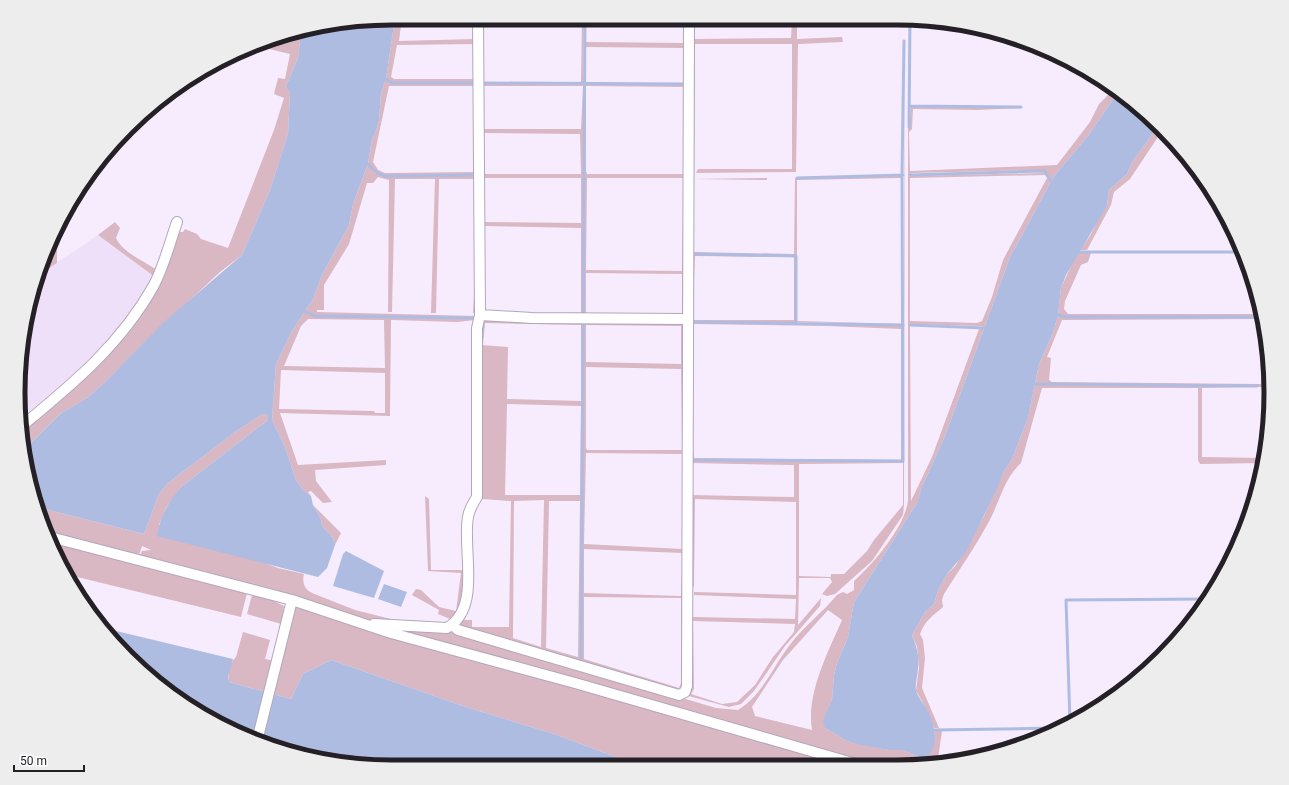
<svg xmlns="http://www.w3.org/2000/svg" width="1289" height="785" viewBox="0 0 1289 785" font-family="Roboto,sans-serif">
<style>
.built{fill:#efe0f9}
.green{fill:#d9b7c3;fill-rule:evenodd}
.water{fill:#aebce2}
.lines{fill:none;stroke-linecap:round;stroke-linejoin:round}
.stream{stroke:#aebce2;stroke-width:3}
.minor-casing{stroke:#b2a7b9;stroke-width:12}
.minor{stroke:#fff;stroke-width:10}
.rim{fill:none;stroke:#242026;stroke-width:5}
</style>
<rect width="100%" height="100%" fill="#f7ecfe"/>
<path class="built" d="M98 235 159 280V288L121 341 24 429 18 392 37 276Z"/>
<path class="green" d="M395 18H402L399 41 475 39 476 21H478V61H475V44L397 45 391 77 394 79H475V65L478 64 477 99 476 100 475 86H389L373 162 378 170 385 173 477 172 476 105H477L478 307 476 313H473L476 257 477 179H439L436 313H431L435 179H395L392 312H388L389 180 378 177 373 183H367L349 244 324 285V310H317V312L476 316 475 320 457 322 391 320 390 416 280 413 298 465 386 460V465L315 470 316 481 332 502 323 503 311 491 308 492 311 496 303 490 296 480 285 447 272 420 276 364 292 331 313 299 322 275 349 225 353 204 368 164 372 139 375 134 379 121 381 93 386 79ZM387 80 392 82 475 83 392 84ZM368 165 380 175 385 176 477 175 385 177 376 174ZM308 319 384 320 385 368 284 366 301 326ZM281 370 385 373V413H375L374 411 279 409Z
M582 19H584L583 83H581Z
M685 20H688V145L685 143V87L586 86V171L587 174H684L686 151 688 150 685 176 687 208 684 209 683 178H587L586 270 682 271 683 215 687 214 685 313 683 314 682 312V274L586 273V315H584V85L687 84 685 48 585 47V42L684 43Z
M692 20H695V39L791 38 792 20H797V39L842 37 843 42 798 44 796 172 696 173 698 169H792V44H695L694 170V173L690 172Z
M905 21 904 505 903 515 872 561 835 594 827 596 822 594 832 582 830 578H799L798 625 821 598 820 606 785 646 754 691 741 704 729 707 685 695 689 689V595L693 596V617L795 619 796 599 694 595V592L796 595V502L695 499 694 585 692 590 690 589V495L794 497V465L691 463 690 481V450L693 451 694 458 901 460V329L827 326 693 324 692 346H689L690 311 694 313V320H794V257L695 256 693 307 690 306 691 179 767 178V180L693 179 694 252 794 254 795 178 902 176V178L797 180V321L902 324 796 322V256L694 253 692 254 796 257 795 322H691L902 326 903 462ZM694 460 898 461H899H694ZM903 463V505L874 540 867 551 844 574H831V577L799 576V464ZM693 621 795 624 794 632 773 657 755 685 737 702 722 704 691 694 694 689Z
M908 21 909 129 911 107 1022 108 977 110 913 109 912 129 909 132 910 171 1057 165 1090 122 1099 104 1114 89 1118 92 1088 136 1054 176 1010 257 945 436 921 489 917 503 854 602 848 637 837 663 834 675 832 699 827 712 825 728 847 741 889 750H903L924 759 935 736 934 731H942L938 759 935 761 941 763 921 766H872L383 627 450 629 716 708 738 710C761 697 773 667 789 646 803 627 822 613 837 595L843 592 847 594 854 590V581C874 563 904 528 908 501ZM1044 170 1050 180 1047 178 1003 260 992 297 982 321 977 323 910 321V178L1045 175 1044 173 911 176V173ZM910 324 980 326 984 327 979 329 932 457 911 501ZM828 610 842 620C828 652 806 694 812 730L755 716 752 707 783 660Z
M301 33 298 58 286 86 290 93 288 133 270 190 242 255 220 272 150 337 104 383 87 398 60 414 27 447 24 429 121 341 158 288 159 280 179 232H183L185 229 197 234 201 239 228 248 274 130 284 98 274 94 278 78 285 79 290 54 257 46 271 39 287 43 289 35Z
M483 83 584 85 582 315 581 316V228L483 226 484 222 581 223V178H485L484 216 482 174H581L580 134 482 133V129H581L583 86H482Z
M1158 126 1162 131 1130 179 1114 192 1111 205 1087 250H1080L1090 236 1101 214 1107 206 1109 190 1127 174 1132 162Z
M115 222 120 228 116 238C123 253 144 261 157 270L155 277 98 235Z
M57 234V263L37 276 38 272C55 264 49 261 52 246 52 242 55 237 57 234Z
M1077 253H1091L1088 262 1081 265 1065 301 1064 309 1068 314H1261L1262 319 1062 320 1047 357 1051 358 1049 380 1052 382 1261 384 1262 348H1264V377L1262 387 1202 388V457L1263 458V463L1200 464 1198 460V388H1042L1021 463C1003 479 999 505 987 525 974 549 959 570 944 594L942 600 943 607C933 616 925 620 920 634L923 640 925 658 922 688 939 728H934L927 710 916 691 919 667 917 647 912 635 925 612 934 604 938 590 947 574 956 565 984 516 1004 471 1012 459 1028 418 1039 364 1053 333 1058 315 1061 288Z
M482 318 681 320 685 323 687 441 685 442 684 323 681 322 483 320 583 322 581 659 584 322 683 324 684 442H682L681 369 586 367V448L587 450H682L684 445V519L682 454 586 453 584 544 682 549 684 526V567L682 553 584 549V593L681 596 682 571 684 570V578L686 570V685L682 691 676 692 458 628 461 620H472V627H509L511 501 482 499 481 497 480 348 481 345 508 347 507 399 581 401V325L485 323 483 344H480V321ZM586 325 681 326V364L586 362ZM507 404 581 406 580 495H505ZM544 500 541 646V647L513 638 514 501ZM549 501H580L578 657 546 648ZM584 597 681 598V683L679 688 584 659Z
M265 414 268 416V420L181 487 167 506 159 525 278 568 304 574C302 582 304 589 312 593L355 610 395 620 400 624 375 623 294 595 140 555 142 551 151 550 142 546 139 555 47 532 38 513 37 507 144 534 159 494 168 483 235 432 261 415Z
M425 496 429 499 431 570H465V593L458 615 442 626 450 619 438 614 439 610 412 595 416 589 421 590 439 607 456 611 461 573 428 571Z
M313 505 341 533 335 545 333 538 322 526 321 519Z
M53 543 247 593 241 617 69 575Z
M252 595 272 600 284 606 281 624 247 614Z
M298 607 400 638 852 766 644 765 621 759 554 734 466 707 331 660 303 674 291 699 229 682C227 674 230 662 236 657L243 632 270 640 265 659 275 661 295 608Z"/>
<path class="water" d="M395 18 386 79 381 93 379 121 375 134 372 139 368 164 353 204 349 225 322 275 313 299 292 331 276 364 272 420 285 447 296 480 303 490 311 496 313 505 321 519 322 526 333 538 335 545 327 568 318 577 157 536C160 517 168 502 181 487L268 420V416L265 414 261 415 235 432 168 483 159 494 144 534 37 507 27 447 60 414 87 398 104 383 164 322 242 255 270 190 288 133 290 93 286 86 298 58 301 33Z
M1118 92 1158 126 1132 162 1127 174 1109 190 1107 206 1066 275 1061 288 1058 315 1053 333 1039 364 1028 418 1012 459 1004 471 997 489 966 552 947 574 938 590 934 604 925 612 912 635C916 645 920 657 918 668 918 675 915 683 916 690 917 696 923 703 927 709 935 725 941 748 924 759L903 750H889L861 745 847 741 825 728 823 721 832 699 834 675 837 663 848 637 854 602 917 503 921 489 945 436 1010 257 1054 176 1088 136Z
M346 551 384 571 374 598 333 586 343 554Z
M384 584 407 592 401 607 378 599Z
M108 629 233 659 228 676 229 682 291 699 303 674 331 660 466 707 554 734 621 759 644 765 344 764 249 739 165 690Z"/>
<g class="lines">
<path class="stream" d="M386 79 392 83H475
M483 83 686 84
M910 106 1021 107
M909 127 910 21
M368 164 377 173 385 176 477 175
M910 175 1044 171 1051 181
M797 178 903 175
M1078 252H1242
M692 254 796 256V322
M304 311 315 316 474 318
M583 315 585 19
M1058 315 1065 317H1261
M692 322 903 325
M910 325 985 328
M482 337 483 323
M1035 384 1257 386
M693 460 903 461 902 175 904 41
M581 658 583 321
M1070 723 1066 600 1207 599
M934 730 1058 728"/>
<g class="minor-casing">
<path id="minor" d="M480 315 532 318 687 319
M23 425C74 383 121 344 154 285 164 266 170 242 177 222
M50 537 292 600 391 633 575 683 863 766
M374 624 447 628C482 608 462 549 468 517 469 510 473 503 477 497V328L480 315 478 18
M452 625 458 630 679 695 685 692 687 686 689 20
M257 741 292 600"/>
</g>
<use href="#minor" class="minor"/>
</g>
<path d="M0 0H1289V785H0ZM392 25H897A367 367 0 0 1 1264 392V393A367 367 0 0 1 897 760H392A367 367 0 0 1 25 393V392A367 367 0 0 1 392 25Z" fill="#ededee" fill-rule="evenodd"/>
<path class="rim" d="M392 25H897A367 367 0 0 1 1264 392V393A367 367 0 0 1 897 760H392A367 367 0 0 1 25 393V392A367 367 0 0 1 392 25Z"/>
<path d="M14 765v6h70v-6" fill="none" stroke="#242026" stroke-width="2"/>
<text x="20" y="765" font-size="12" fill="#242026" stroke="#ffffff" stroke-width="3" paint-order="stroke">50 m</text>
</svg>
